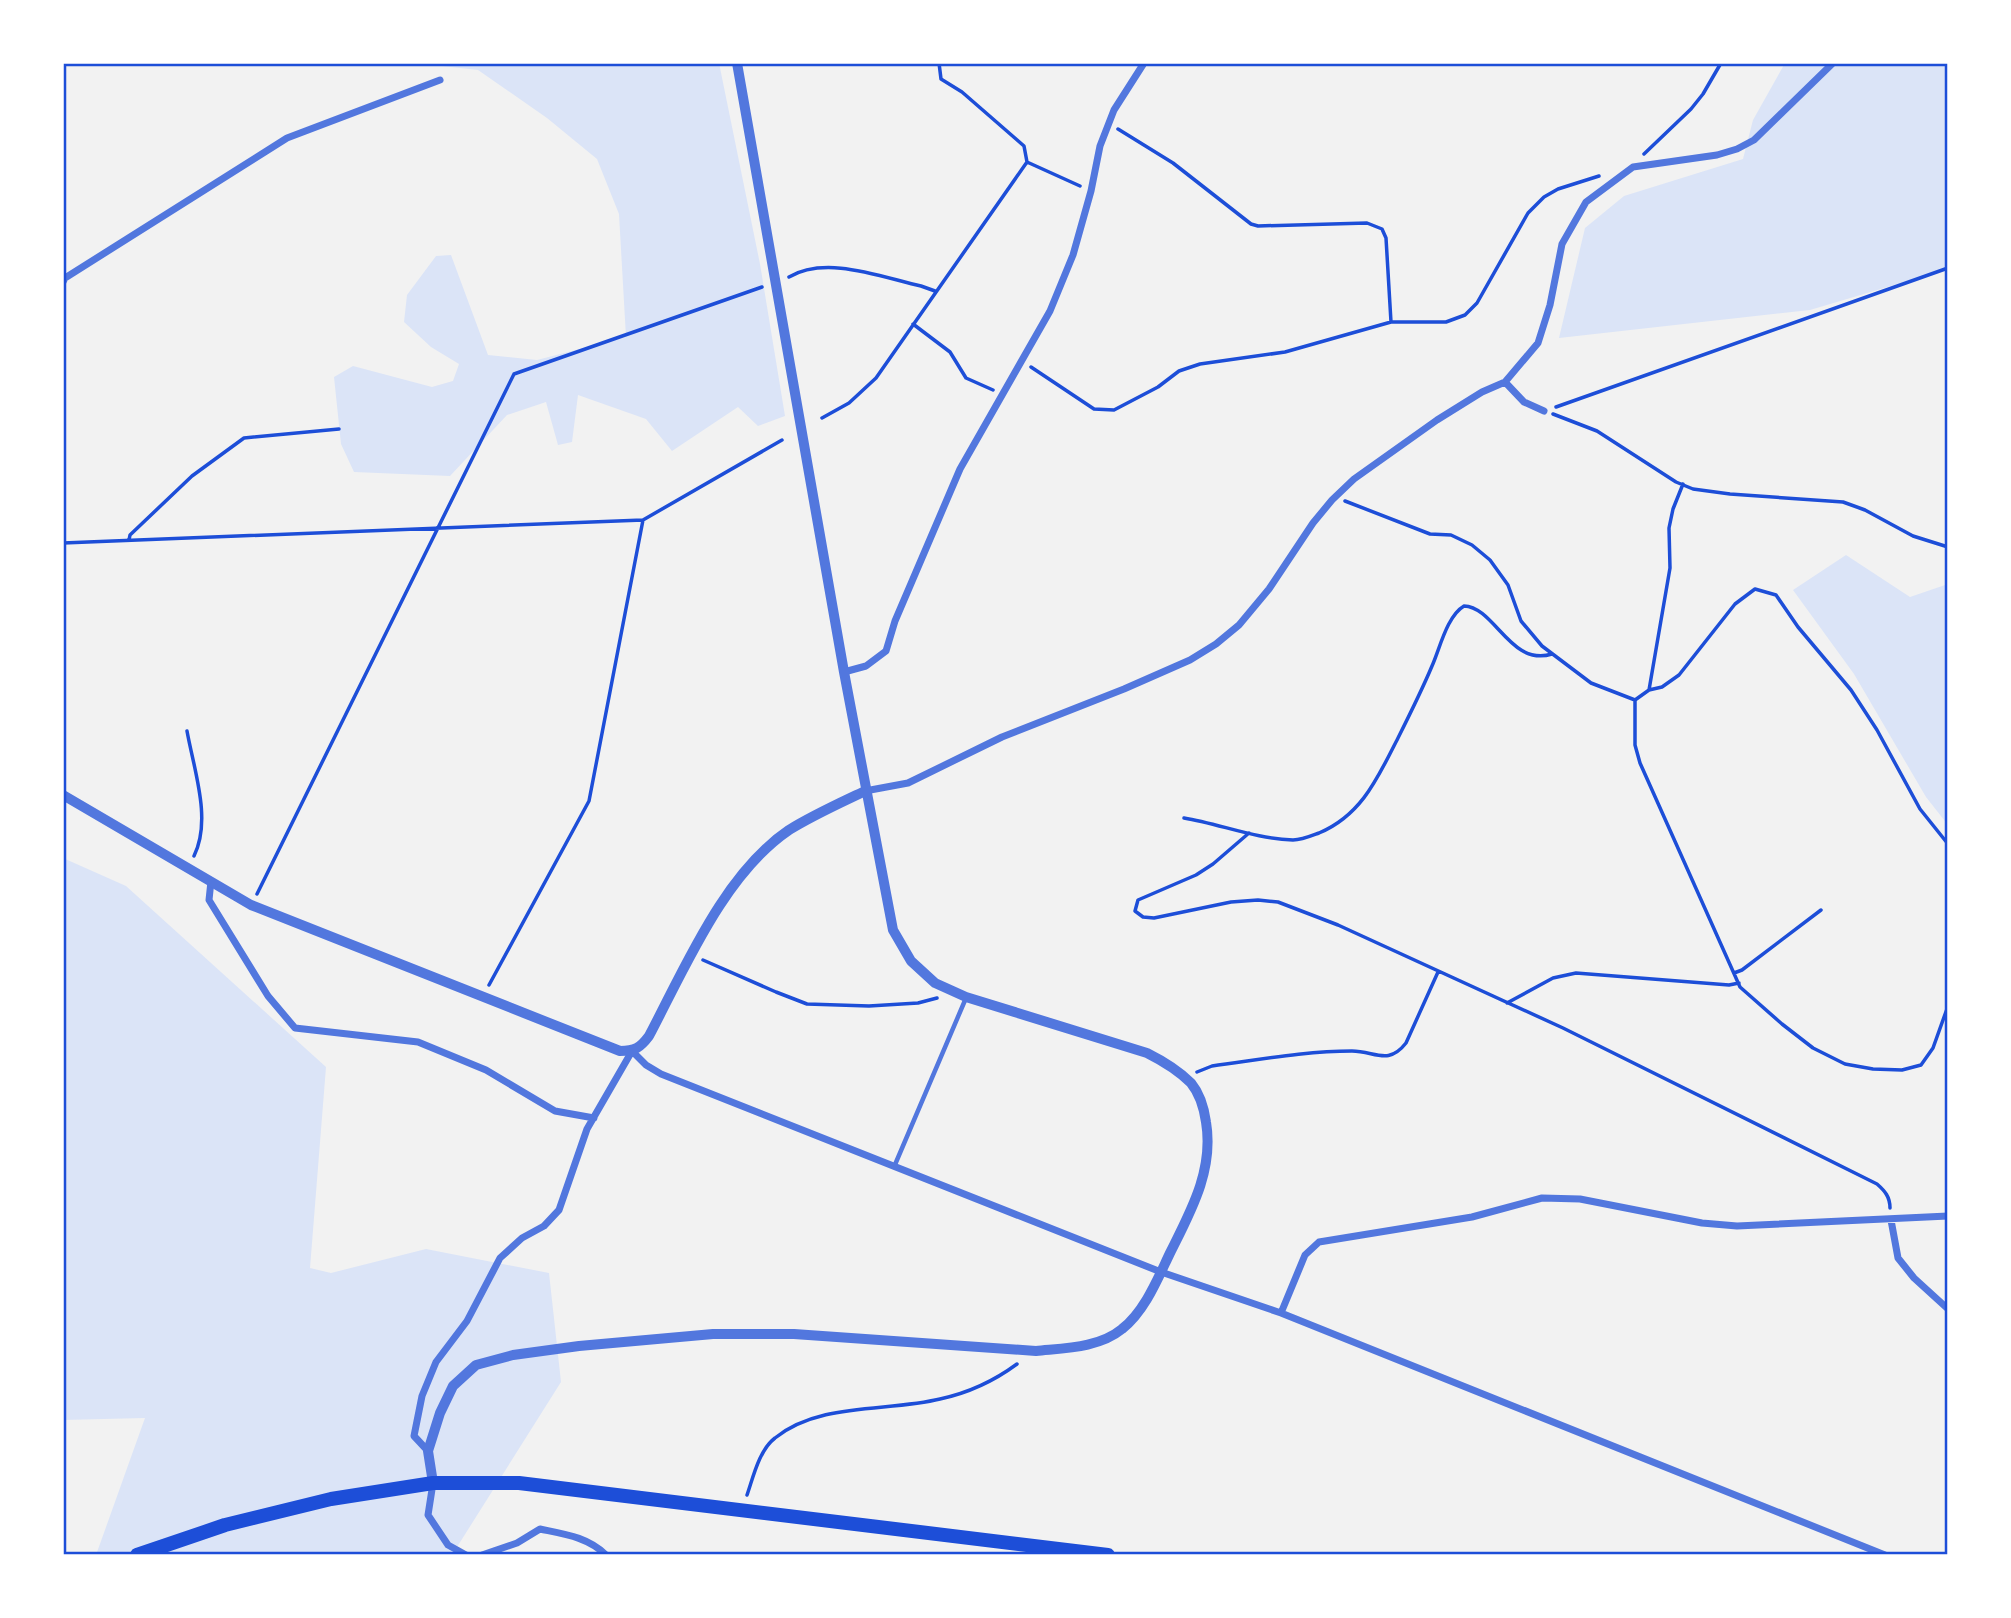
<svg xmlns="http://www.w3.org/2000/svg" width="2011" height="1618" viewBox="0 0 2011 1618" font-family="Cabin,sans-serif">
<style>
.green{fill:#dbe4f7}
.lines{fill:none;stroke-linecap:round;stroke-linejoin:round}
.path{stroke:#1d4ed8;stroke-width:3.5}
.service{stroke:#5277de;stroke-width:4.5}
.minor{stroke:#5277de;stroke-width:7}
.tertiary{stroke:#5277de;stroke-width:10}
.trunk{stroke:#1d4ed8;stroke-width:14}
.neatline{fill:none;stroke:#1d4ed8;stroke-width:2.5}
</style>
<rect width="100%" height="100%" fill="#f2f2f2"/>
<path class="green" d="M415 63H719L760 264 785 416 758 426 738 407 672 451 646 419 578 395 572 442 558 445 546 402 507 415 450 476 354 472 341 444 334 377 353 366 432 387 453 381 459 364 431 347 404 322 407 295 436 256 451 255 488 355 537 360 626 337 619 214 597 159 547 118 478 70Z
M1785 63H1948V269L1810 310 1559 338 1585 228 1624 196 1743 159 1753 120Z
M1846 555 1910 597 1948 584V825L1926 797 1854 674 1793 590Z
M63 858 126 886 326 1067 310 1268 331 1273 426 1249 549 1273 561 1382 452 1555H96L145 1418 63 1420Z"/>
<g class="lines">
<path class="path" d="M939 63 941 79 962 92 1024 146 1027 162
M1118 129 1173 163 1251 224 1258 226 1367 223 1382 229 1386 238 1391 322
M1644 154 1691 109 1703 94 1721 63
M789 277C826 255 881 277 921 286L935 291
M913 324 950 352 966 378 993 390
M1031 367 1094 409 1114 410 1158 387 1179 371 1200 364 1285 352 1391 322H1446L1465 315 1477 303 1528 213 1544 197 1558 189 1599 176
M1556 407 1948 268
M1553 414 1597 431 1676 482 1693 489 1730 494 1843 502 1865 510 1913 536 1948 547
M822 418 849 403 876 378 1027 162 1080 186
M1345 501 1430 534 1451 535 1472 545 1490 560 1508 585 1521 621 1542 646 1591 683 1635 700 1649 690 1662 687 1679 675 1735 604 1755 589 1776 595 1798 627 1851 690 1877 730 1920 809 1948 844
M129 540 130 535 192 476 244 438 339 429
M63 543 643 520 782 440
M1649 690 1670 568 1669 528 1673 509 1683 484
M1635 700V745L1640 763 1740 987 1782 1024 1813 1048 1845 1064 1873 1069 1902 1070 1921 1065 1933 1048 1948 1006
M187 731C194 770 212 820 194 856
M1184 818C1220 824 1256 839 1293 840 1302 840 1311 836 1319 833 1362 815 1378 777 1398 738 1410 714 1422 690 1432 666 1440 648 1447 616 1464 606 1495 607 1510 667 1552 654
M1249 833 1213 864 1196 875 1138 900 1135 911 1143 917 1154 918 1231 902 1258 900 1278 902 1338 925 1563 1028 1877 1184C1885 1191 1890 1197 1890 1208
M257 894 514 374 762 287
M703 960 776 992 807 1004 869 1006 918 1003 937 998
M1734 973 1742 970 1821 910
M489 985 589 801 643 520
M1507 1003 1553 978 1576 973 1729 985 1739 983
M1197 1072 1212 1066C1258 1060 1305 1051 1352 1051 1375 1051 1388 1066 1406 1043L1438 972
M747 1495C753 1478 759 1450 775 1438 820 1402 887 1412 940 1399 968 1393 994 1381 1017 1364"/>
<path class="service" d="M894 1167 966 998"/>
<path class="minor" d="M63 282 65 278 287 138 440 80
M1505 382 1524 402 1544 411
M844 672 866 666 886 651 895 621 960 469 1050 311 1073 255 1091 191 1100 146 1114 110 1144 63
M865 791 908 783 1002 737 1124 689 1190 660 1216 644 1239 625 1269 589 1313 523 1332 500 1354 479 1437 420 1482 392 1505 382 1538 343 1550 305 1562 244 1586 202 1633 167 1717 155 1737 149 1754 140 1833 63
M211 881 209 900 268 996 295 1028 418 1042 486 1070 555 1111 594 1118
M1891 1220 1898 1258 1914 1278 1948 1309
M1281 1313 1305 1255 1319 1242 1472 1217 1542 1198 1580 1199 1702 1223 1737 1226 1948 1216
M428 1451 414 1436 422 1396 436 1362 467 1321 500 1258 522 1238 544 1226 559 1210 587 1129 632 1051 646 1065 661 1074 1161 1272 1281 1313 1885 1555
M433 1483 428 1515 448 1545 466 1555
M482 1555 517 1543 540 1529C564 1534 588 1537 606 1555"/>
<path class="tertiary" d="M63 795 251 905 620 1051C635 1051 640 1048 649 1036 685 968 724 874 789 830 813 815 840 803 865 791
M433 1483 428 1451 440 1413 453 1386 476 1365 513 1355 579 1346 713 1334H794L1036 1351C1064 1348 1099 1348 1122 1329 1145 1311 1158 1278 1170 1253 1191 1211 1214 1170 1206 1122 1204 1108 1200 1094 1191 1083 1178 1070 1163 1061 1147 1053L966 997 935 983 911 961 893 930 844 672 737 63"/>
<path class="trunk" d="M137 1555 225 1525 331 1499 433 1483H519L1108 1555"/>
</g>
<rect width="2011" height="1618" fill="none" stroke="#ffffff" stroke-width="130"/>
<rect x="65" y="65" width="1881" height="1488" class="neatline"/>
</svg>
